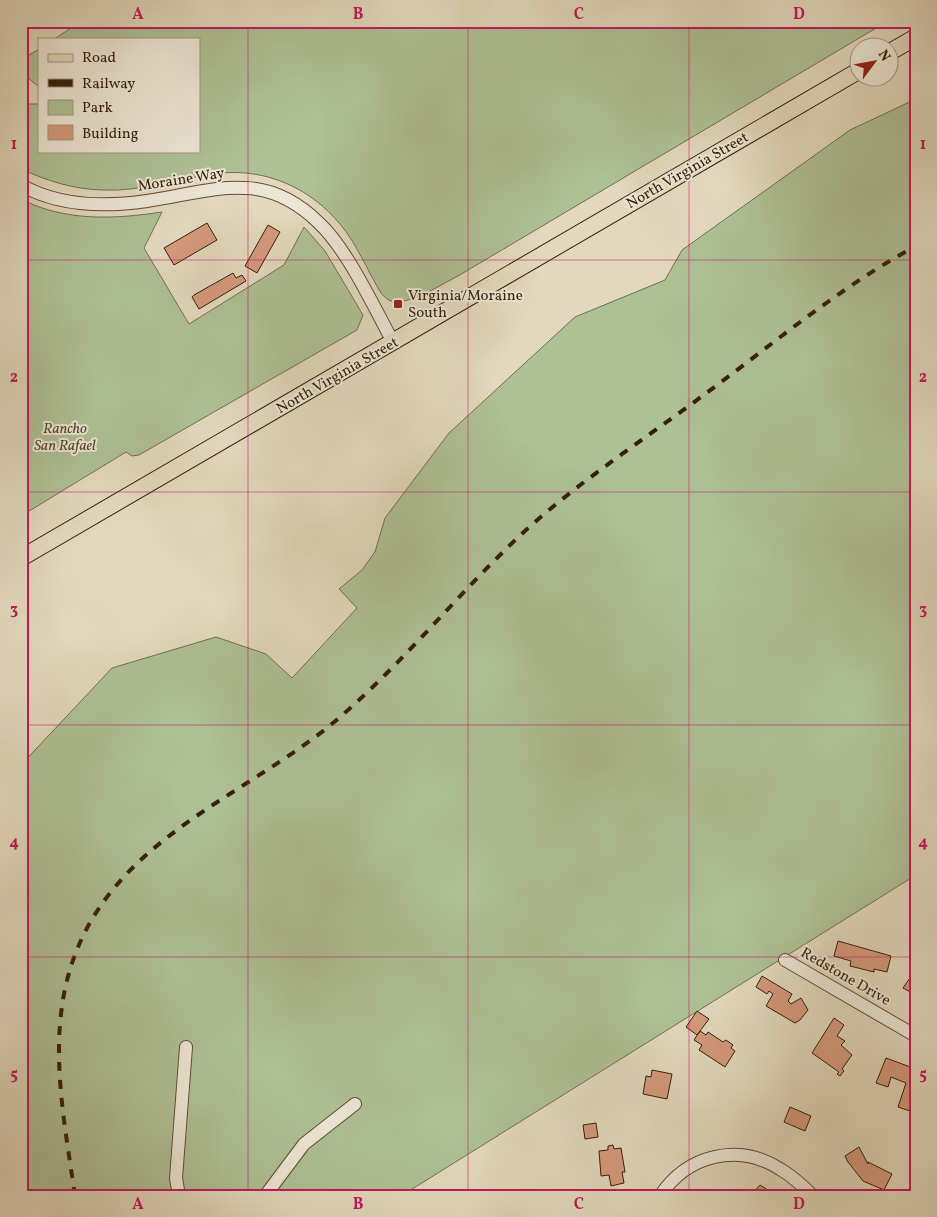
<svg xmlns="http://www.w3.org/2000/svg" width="937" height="1217" viewBox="0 0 937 1217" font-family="Vollkorn,serif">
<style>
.green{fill:#aec095;stroke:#726f50}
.building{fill:#d4997b;stroke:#351e0a}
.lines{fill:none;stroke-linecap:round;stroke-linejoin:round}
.minor-casing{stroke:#604c37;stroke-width:14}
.major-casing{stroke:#351e0a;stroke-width:18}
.minor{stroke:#ece6d4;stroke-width:12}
.major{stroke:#e2d8bd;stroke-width:16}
.rail{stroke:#351e0a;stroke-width:4;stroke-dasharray:9 9;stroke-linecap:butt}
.grid{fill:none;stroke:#c2185b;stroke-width:1;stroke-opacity:0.55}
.poi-dot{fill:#8f2418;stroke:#ece6d4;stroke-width:2}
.labels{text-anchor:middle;stroke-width:4;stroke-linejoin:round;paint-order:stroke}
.street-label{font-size:15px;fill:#351e0a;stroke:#ece6d4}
.poi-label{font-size:15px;fill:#351e0a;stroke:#ece6d4;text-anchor:start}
.park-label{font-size:15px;font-style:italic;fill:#53462d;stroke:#ece6d4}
.neatline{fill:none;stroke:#c2185b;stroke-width:2}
.grid-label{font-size:16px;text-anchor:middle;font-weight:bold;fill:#c2185b}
</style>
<rect width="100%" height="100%" fill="#e2d8bd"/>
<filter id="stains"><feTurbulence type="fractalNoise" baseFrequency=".004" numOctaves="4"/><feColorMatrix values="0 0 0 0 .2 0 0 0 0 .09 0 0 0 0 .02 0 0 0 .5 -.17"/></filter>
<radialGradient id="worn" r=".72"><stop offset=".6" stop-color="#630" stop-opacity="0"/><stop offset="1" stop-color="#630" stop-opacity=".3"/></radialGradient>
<path class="green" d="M74 21H888L458 276C440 285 418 300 398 302 391 303 385 298 381 293 367 270 357 244 340 224 311 189 268 169 222 173 182 177 143 192 102 190 72 189 48 181 21 169V104H39V151H199V39H54L76 25Z
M39 49V87L21 72V60Z
M916 99V875L401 1196H21V765L112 668 216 637 266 654 292 678 357 608 339 589 362 570 375 552 385 518 449 433 575 317 665 280 682 250 850 130Z
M21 199C65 222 116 219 162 212L144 248 189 324 284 265 304 227 325 251 363 315 357 330 139 455 132 456 126 452 21 516Z"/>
<path class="building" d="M207 223 217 240 174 265 164 248Z
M268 225 280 232 257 273 245 266Z
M233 273 236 278 242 275 246 281 199 309 192 297 194 295Z
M838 941 891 956 887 972 874 969V972L850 966 851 961 834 956Z
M912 975 916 977V999L912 997 914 994 903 988Z
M762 976 792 994 788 1001 791 1004 801 998 808 1010 800 1020 795 1023 766 1006 773 994 769 991 767 994 756 987Z
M697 1011 709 1019 697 1035 686 1027Z
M834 1018 844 1025 837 1036 845 1041 841 1045 852 1055 842 1069 844 1071 840 1076 837 1074 839 1072 812 1053Z
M700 1031 706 1035 708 1032 723 1042 726 1040 733 1045 731 1048 735 1051 725 1067 699 1050 702 1045 694 1040Z
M886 1058 913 1068 910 1075 916 1078V1113L898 1107 906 1083 891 1077 888 1087 876 1083Z
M652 1070 672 1074 667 1099 643 1094 646 1076 651 1077Z
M790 1107 811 1116 805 1131 784 1122Z
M596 1123 598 1137 585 1139 583 1125Z
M613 1145 614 1149 621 1148 625 1172H622L624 1183 611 1186 609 1175 601 1176 599 1151 608 1150V1146Z
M859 1147 868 1164V1162L892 1174 884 1190 863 1181 848 1162 845 1156Z
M760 1185 765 1188 774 1196H754L752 1194Z"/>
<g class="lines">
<g class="minor-casing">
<path id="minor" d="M21 185C58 206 106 207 147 201 214 191 263 168 319 223 347 249 374 307 393 342
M785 960 916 1036
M179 1196 176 1178 186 1047
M265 1196 304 1144 355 1104
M660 1196C687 1155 738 1142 780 1169 792 1176 803 1186 813 1196"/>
</g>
<g class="major-casing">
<path id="major" d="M890 52 916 37
M21 558 860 70"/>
</g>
<use href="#minor" class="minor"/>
<use href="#major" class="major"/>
<path class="rail" d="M75 1196C62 1105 42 1015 86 930 139 829 256 789 339 718 406 660 461 590 526 530 581 480 645 439 705 394 773 344 840 287 916 246"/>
</g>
<path class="grid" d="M248 21V1196M468 21V1196M689 21V1196M21 260H916M21 492H916M21 725H916M21 957H916"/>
<rect class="poi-dot" x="393" y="299" width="10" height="10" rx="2.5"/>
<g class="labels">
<g class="street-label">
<text transform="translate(687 170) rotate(-30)" y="5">North Virginia Street</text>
<text transform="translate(181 179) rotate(-9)" y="5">Moraine Way</text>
<text transform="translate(337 375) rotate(-30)" y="5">North Virginia Street</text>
<text transform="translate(846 976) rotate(30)" y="5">Redstone Drive</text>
</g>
<g class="poi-label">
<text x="408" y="300">Virginia/Moraine<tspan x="408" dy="17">South</tspan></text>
</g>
<g class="park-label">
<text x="65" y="433">Rancho<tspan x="65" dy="17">San Rafael</tspan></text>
</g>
</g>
<rect width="937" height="1217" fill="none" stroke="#e2d8bd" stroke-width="55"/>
<rect x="38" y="38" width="162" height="115" fill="#ece6d4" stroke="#a39683"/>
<rect x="48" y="54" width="25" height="8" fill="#e2d8bd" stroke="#a39683"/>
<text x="82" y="62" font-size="15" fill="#351e0a">Road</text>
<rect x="48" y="79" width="25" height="8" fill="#351e0a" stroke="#a39683"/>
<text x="82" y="88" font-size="15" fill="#351e0a">Railway</text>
<rect x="48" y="100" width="25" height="15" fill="#aec095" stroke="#a39683"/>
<text x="82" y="112" font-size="15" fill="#351e0a">Park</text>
<rect x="48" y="125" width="25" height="15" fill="#d4997b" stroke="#a39683"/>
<text x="82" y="138" font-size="15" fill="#351e0a">Building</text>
<g transform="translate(874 62) rotate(58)"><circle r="24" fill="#ece6d4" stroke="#a39683"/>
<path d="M0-4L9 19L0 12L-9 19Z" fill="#8f2418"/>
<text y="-8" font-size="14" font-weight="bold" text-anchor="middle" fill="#351e0a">N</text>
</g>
<rect x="28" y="28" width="882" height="1162" class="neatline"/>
<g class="grid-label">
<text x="138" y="19">A</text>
<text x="358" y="19">B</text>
<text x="579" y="19">C</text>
<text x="799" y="19">D</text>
<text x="14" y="149">1</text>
<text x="923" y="149">1</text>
<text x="14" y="382">2</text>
<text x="923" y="382">2</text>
<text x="14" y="614">3</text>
<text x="923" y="614">3</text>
<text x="14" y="847">4</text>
<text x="923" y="847">4</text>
<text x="14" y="1079">5</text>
<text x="923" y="1079">5</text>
<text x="138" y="1209">A</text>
<text x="358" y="1209">B</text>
<text x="579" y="1209">C</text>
<text x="799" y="1209">D</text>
</g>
<rect width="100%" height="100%" filter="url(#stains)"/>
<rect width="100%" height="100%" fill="url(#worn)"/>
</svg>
